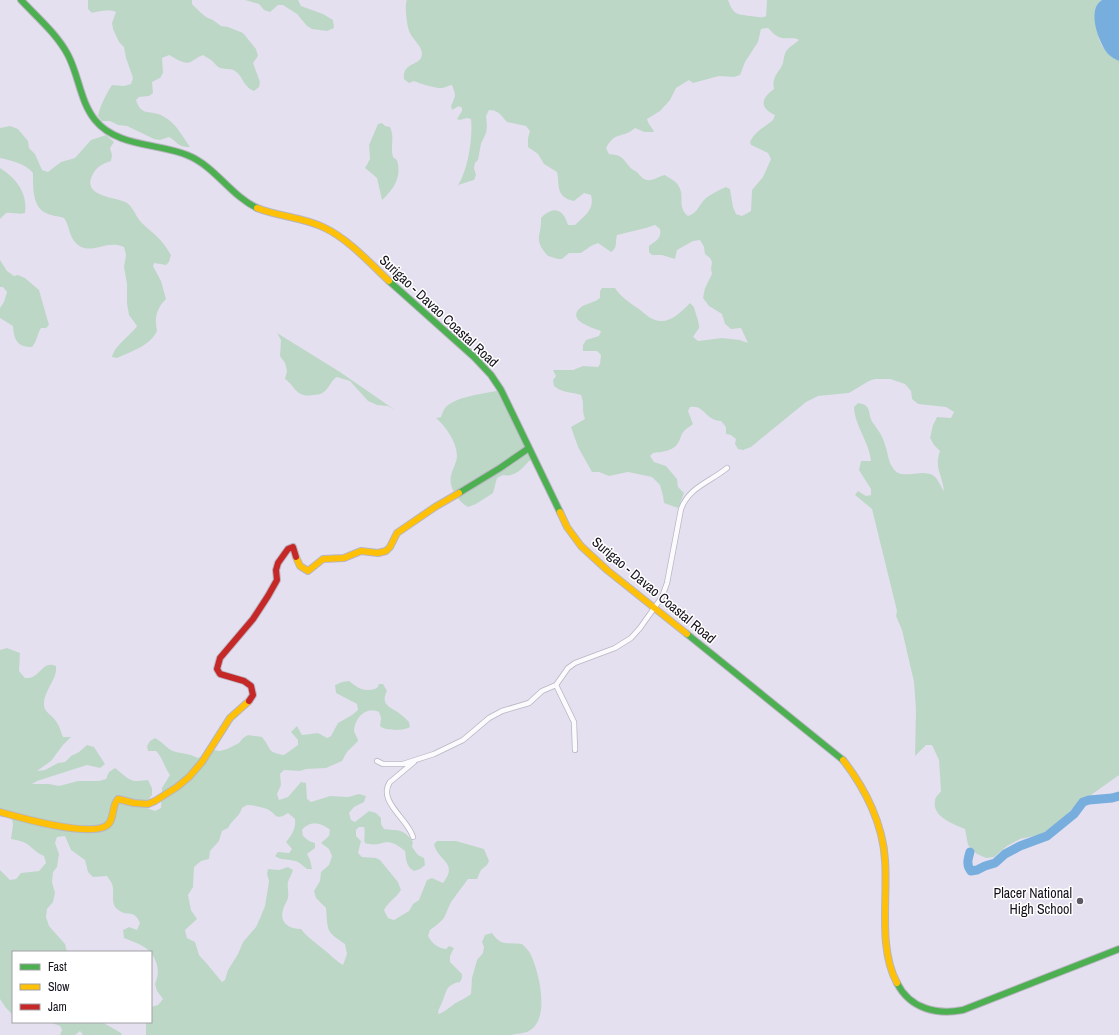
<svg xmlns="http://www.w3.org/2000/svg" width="1119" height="1035" viewBox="0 0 1119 1035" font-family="'Archivo Narrow',sans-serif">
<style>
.green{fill:#bdd7c7;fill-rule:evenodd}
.water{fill:#78aedd}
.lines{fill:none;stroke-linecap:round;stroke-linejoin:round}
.river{stroke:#78aedd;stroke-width:9}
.street-casing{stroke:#b8b5c1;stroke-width:6}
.fast-casing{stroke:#b8b5c1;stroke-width:8}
.slow-casing{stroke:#b8b5c1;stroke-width:8}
.jam-casing{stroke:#b8b5c1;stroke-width:8}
.street{stroke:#fbfafd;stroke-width:4.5}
.fast{stroke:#4caf50;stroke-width:6}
.slow{stroke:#ffc107;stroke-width:6}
.jam{stroke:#c62828;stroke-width:6}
.poi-dot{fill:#5d5966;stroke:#fff;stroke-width:1.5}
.labels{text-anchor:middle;stroke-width:3;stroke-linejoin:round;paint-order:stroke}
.street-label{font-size:14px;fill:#14111b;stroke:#fff}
.poi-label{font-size:14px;fill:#14111b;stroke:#fff;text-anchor:end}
</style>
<rect width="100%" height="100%" fill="#e5e0f0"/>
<path class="green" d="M88 0H192V4L199 11 206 17 213 20 221 26 228 27 243 33 256 49 258 56 253 63 260 82 259 87 254 91C242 86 244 77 235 71 231 68 225 70 220 68 216 66 214 62 211 60 209 58 205 57 203 55 198 57 195 59 191 62 184 65 175 58 169 55L162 58 163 73 160 78 152 82 153 93 149 96 139 97 136 100C141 116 149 110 161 115 163 116 166 118 169 120 178 127 183 137 190 147 177 147 178 142 169 137L160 140 154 139 127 126 118 125 110 121H102L98 116C100 106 106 94 112 85L124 86 131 84 133 78 126 58 124 47 119 42 113 29 112 23 116 12C109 9 100 11 92 13L88 9Z
M245 0H298L301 6 323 14 333 20 334 28 327 31 312 29 307 26 297 14 283 5H278L270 12 264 10 259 4Z
M407 0H728C734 15 736 14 750 16 756 16 761 19 766 16L767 0H1102L1099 2C1096 28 1093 46 1119 61V775L1073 808 1052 830 1043 834 1020 839 1007 846 994 857 986 858 977 854 968 845 965 829C954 824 932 817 935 801 935 796 939 795 941 791L939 760 932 745H926L915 756 916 710 914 682 902 630 896 616 897 611 872 509 855 495 858 491 866 496 871 495V489L859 470 861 461H871C869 441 855 427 854 407L858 403C873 405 867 414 873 423 878 430 883 436 885 445 888 452 888 462 893 468 901 482 922 467 934 476 938 479 941 487 944 491 942 474 934 468 940 451L934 445 930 438 933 425 937 417 951 418 954 412 946 407 918 404 912 399 911 391 905 384 890 379H875L869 381 849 393 818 396 806 402 751 447 743 450 738 449 735 444 736 439 731 435 726 434V427L721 421C705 420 704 404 690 407L688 411 693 424C691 426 687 428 685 430 681 434 681 438 678 443 674 451 661 452 653 453L650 456 654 462 666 466 677 479 678 487 684 493 678 508 664 503 663 496 660 485 652 477 628 472 609 476 599 472H592L578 447 571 427 585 419C581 409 585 405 581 395 572 392 562 393 554 386L553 380 556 376 553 370H573L583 366 598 367 600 364 601 355 597 351H583V345L586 340 599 336 601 331C594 328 566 321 580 308 586 303 594 303 600 298V291L602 288H615C621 297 630 303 639 309 644 313 649 318 655 320 669 325 681 312 690 303L694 307C695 312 700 324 699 328 697 331 695 334 693 337L698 341 722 338 740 340 748 343 741 328 731 329 725 324 722 314 709 306 703 298 705 288 712 274 711 269 712 262 710 258 705 254 704 247 700 240 693 241 677 250 675 259 662 255H652L649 252V246C655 241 662 239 660 229L655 225 646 228 617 235C615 242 618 248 611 252L598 243 591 246 581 253H569L562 259H558L548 256C532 238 542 237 541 218 553 206 563 208 568 225H575C584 216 595 210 591 195L584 193 574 201C555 197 560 185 557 172L544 164 538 154 528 147V138L530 131 526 126 507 122C501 116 499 110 489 110L486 116 487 126 486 133 481 144 478 160 475 163 474 168 476 175 474 180 458 185C468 170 473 137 471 119L467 118 460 120 457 119 462 111V108L459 106 452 110 451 106C456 95 456 96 452 85 449 85 445 88 442 88 437 89 418 83 414 81L409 83 404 79C402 61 421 67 422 54 422 46 413 40 410 33 407 28 404 5 407 0ZM768 28C772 32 776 37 782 38 788 39 794 37 799 40 795 44 790 46 787 50 784 54 784 58 783 63 780 72 771 76 774 89 761 98 759 108 775 115L773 120C765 127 755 131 750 142L751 145 768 153 771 159 763 177 752 190 751 211 742 216 736 214 733 207 730 189 726 187C721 189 707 196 704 200 698 207 697 213 688 216 676 206 686 196 678 185 676 181 669 178 665 175 659 176 653 181 647 180 642 179 640 175 637 172 634 170 631 169 629 166 622 157 621 155 609 154L606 148C616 130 623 139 635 128L644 132H654C652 127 648 124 647 119L660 111 670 100 676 88 689 80 693 83 719 76 734 77 740 75 745 62 758 42 761 29Z
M382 123 385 126 390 127C395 137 390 147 393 157L397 160C402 177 394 189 382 200L377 178 365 168 370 159 369 145 378 124Z
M10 126 18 129 28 141 29 148 35 154 42 170 48 172 61 162 75 158 91 140 106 135 114 142 110 148 112 155 111 161C102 164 96 167 92 176 82 197 117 197 127 203 133 207 136 216 140 221 147 229 156 234 162 242 166 246 168 251 171 255L169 262 166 265 154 263 153 266 161 281 166 299C157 308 154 317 157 331 150 346 132 351 117 358L112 357C114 346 131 335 137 326L129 315 127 304V284L124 267 126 255 124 247C105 238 89 259 74 241 69 234 69 225 64 218 58 216 51 216 46 213 32 207 33 186 33 173 24 163 13 161 0 158V128Z
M0 168C16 178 28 193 25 213 18 215 12 212 6 213L0 219Z
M0 260 7 271 14 276 18 275 25 278 39 290 49 325 46 328H41C37 335 37 341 32 347 17 347 14 340 13 326L0 318V308L4 302 7 292 3 287H0Z
M277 333 340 372 395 410 388 406 377 405 368 401 350 381 337 377C331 380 330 387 325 391 322 394 317 395 313 395 296 398 296 387 285 379L287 371 285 363 280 356 281 340Z
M500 390 533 457C524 466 516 478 503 475L497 478 493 493 476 504 468 507C459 502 448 488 451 476 452 469 457 463 457 455 456 441 446 427 436 418L441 417C442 414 443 411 445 408 455 396 485 394 500 390Z
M7 648 20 653 19 671 25 678C28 678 32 678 34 676 42 671 45 661 56 666 58 679 43 691 44 705 44 712 52 715 55 720 59 724 61 732 63 737H71L63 745 51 761 37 771 45 770 58 763 65 762 71 756 79 752 87 745 94 747 105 764 100 768 87 765 37 781 32 784H49L59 786 78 781H99L106 779 109 772 115 768C122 773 129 782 138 781 142 781 144 780 148 780L152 788V795L145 804 147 808 155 811 161 808 162 788 170 775C164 767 163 758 156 751H148L147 746 150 741 155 738C163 742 167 749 173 751 182 754 189 753 198 758L213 750 220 751 227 749 239 743 243 738 248 735 262 737C272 749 266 752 284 755L298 745V740L291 732 297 726 302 735 318 733 327 738 331 736 338 723 352 715 358 710 357 704 336 693 335 685 342 682 349 681C358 688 364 693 377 688L379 684H383L387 691C380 705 390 707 399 713 403 716 406 719 409 722L410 727C404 731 385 731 380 726L381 718 379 712C366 707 356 716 354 730 354 734 358 737 358 741L347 752 342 761 326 768 306 769 300 771 284 770 280 774 281 785 277 794 279 800 288 797 301 782 306 783 307 799 311 802 330 796 348 797 359 794 366 796 364 802 354 807 349 813 351 820 355 822 369 811 376 813 381 818V824L384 829C399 831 403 828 413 842L412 847 418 855 424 858 425 865 420 869 414 871C406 867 406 859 405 851 384 833 383 849 365 843 363 838 366 833 364 827H359L356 830V836L361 841 358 853 362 857 376 858 380 860 398 882 401 890C396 898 388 902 384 910L388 918 394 920 409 911 413 904 419 900 427 880 432 878 443 883C459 862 438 862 434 844L437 841H456L484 849 489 861 487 865 481 870 477 879H468L451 902 444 918 438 924 430 930 428 936C432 943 437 948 446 949L449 946 454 948 450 956V962L462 974V978L460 982C444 985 447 993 441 1005 439 1009 438 1010 438 1014 445 1012 447 1009 453 1005 458 1001 465 999 471 994L472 978 477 960 483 953 484 947 482 942 485 935 492 933C501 947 508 942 522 944 525 947 528 950 530 953 539 971 551 1019 529 1031 524 1034 517 1033 511 1035H146V1022H151V1007L158 1005 163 999 157 991 155 984C158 976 159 971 156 962 151 947 139 944 124 938L123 930 129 927 137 930 140 923C134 908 127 918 117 909 110 903 115 892 112 884 111 881 108 878 107 876L93 877 88 872 85 860 71 850 65 836 57 837 55 843 59 854 57 867 53 872 52 882 55 893 53 902 47 909 46 917 49 926 65 944 67 952H13L12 1014 6 1008 0 999V870L10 880 16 879 21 873 39 871 46 863 44 856C36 853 33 848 27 844 22 841 16 840 11 839 13 822 17 819 0 811V650ZM247 805C253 805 261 807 267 809 277 813 274 822 288 813L295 819C296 828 292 835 286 842L292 849 289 853 278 852 275 856C282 861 288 859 295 861 300 862 303 866 307 869H312L310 860 307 854 315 848V843L309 841 303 836 302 830C310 820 322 823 330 830L329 836 321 843 329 849 332 856 329 865 321 872 320 881 314 891 316 898 326 908C328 930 325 931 345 944L347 954 343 965C336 961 330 954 323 949 314 941 309 939 301 929 290 929 279 923 283 910 284 905 287 902 288 898 289 893 287 887 288 882 289 878 292 874 293 870L288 867 279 870 268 869 267 874 269 881 268 888 265 906 261 916 256 927 243 942 238 954 228 970 225 980 222 982 208 965 199 955 195 942 187 938 185 930 197 919 191 910 188 895 193 887 194 867 201 861 209 859 210 851 219 841 222 831 228 828C233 818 239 818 242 808Z
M49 1022H102L121 1033 122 1035H83L80 1031 75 1035H60L62 1030 60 1026Z"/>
<path class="water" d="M1102 0H1119V61C1115 59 1111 57 1108 54 1099 44 1086 9 1102 0Z"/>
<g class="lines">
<path class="river" d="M970 852C968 859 966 865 971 871L977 870 985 866 995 863 1005 854 1020 846 1047 836 1074 814 1083 802 1089 800 1112 798 1119 796"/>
<g class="street-casing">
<path id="street" d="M556 685 574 722 575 750
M377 761 383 764H403L434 754 463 740 489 718 502 711 529 703 542 691 556 685 568 668 575 663 615 648 631 638 640 628 662 597 667 583 681 509C689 487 710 482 727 468
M413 837C408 819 377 801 390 782L414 762"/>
</g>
<g class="fast-casing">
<path id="fast" d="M21 0C37 17 57 34 68 55 79 76 80 101 95 120 117 147 157 143 187 155 215 166 230 195 257 208
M389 281 474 357 491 375 501 390 560 512
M459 493 500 468 529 448
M687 634 843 760
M897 983C910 1009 937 1015 963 1010L1119 949"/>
</g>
<g class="slow-casing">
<path id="slow" d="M257 208C279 217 304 217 325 228 348 239 370 263 389 281
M560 512 567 527 581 546 607 570 687 634
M296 557 300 566 308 571 323 559 344 558 361 551 378 553 386 551 390 547 397 533 435 507 459 493
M843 760C865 788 883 824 885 860 888 899 878 948 897 983
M0 812C22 818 87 837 106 826 115 821 111 806 118 799L134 803 148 804 155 801 177 787 189 777 202 762 230 718 249 701"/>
</g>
<g class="jam-casing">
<path id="jam" d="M249 701 253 695 251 686 244 681 220 674 217 669 220 658 253 619 268 596 277 580 276 570 278 563 288 549 293 547 296 557"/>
</g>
<use href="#street" class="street"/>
<use href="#fast" class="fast"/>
<use href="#slow" class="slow"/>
<use href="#jam" class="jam"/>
</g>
<circle class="poi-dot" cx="1080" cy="901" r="4"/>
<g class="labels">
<g class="street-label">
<text transform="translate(439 311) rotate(43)" y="5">Surigao - Davao Coastal Road</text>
<text transform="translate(654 590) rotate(40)" y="5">Surigao - Davao Coastal Road</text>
</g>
<g class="poi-label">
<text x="1072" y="898">Placer National<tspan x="1072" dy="16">High School</tspan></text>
</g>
</g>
<rect x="12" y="951" width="140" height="72" fill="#ffffff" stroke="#a1a0a4"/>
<rect x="20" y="964" width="20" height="6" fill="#4caf50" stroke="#a1a0a4"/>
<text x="48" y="971" font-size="12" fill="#14111b">Fast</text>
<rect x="20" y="984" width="20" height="6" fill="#ffc107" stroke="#a1a0a4"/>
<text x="48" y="991" font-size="12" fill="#14111b">Slow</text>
<rect x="20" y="1004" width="20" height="6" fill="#c62828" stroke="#a1a0a4"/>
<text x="48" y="1011" font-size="12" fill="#14111b">Jam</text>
</svg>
